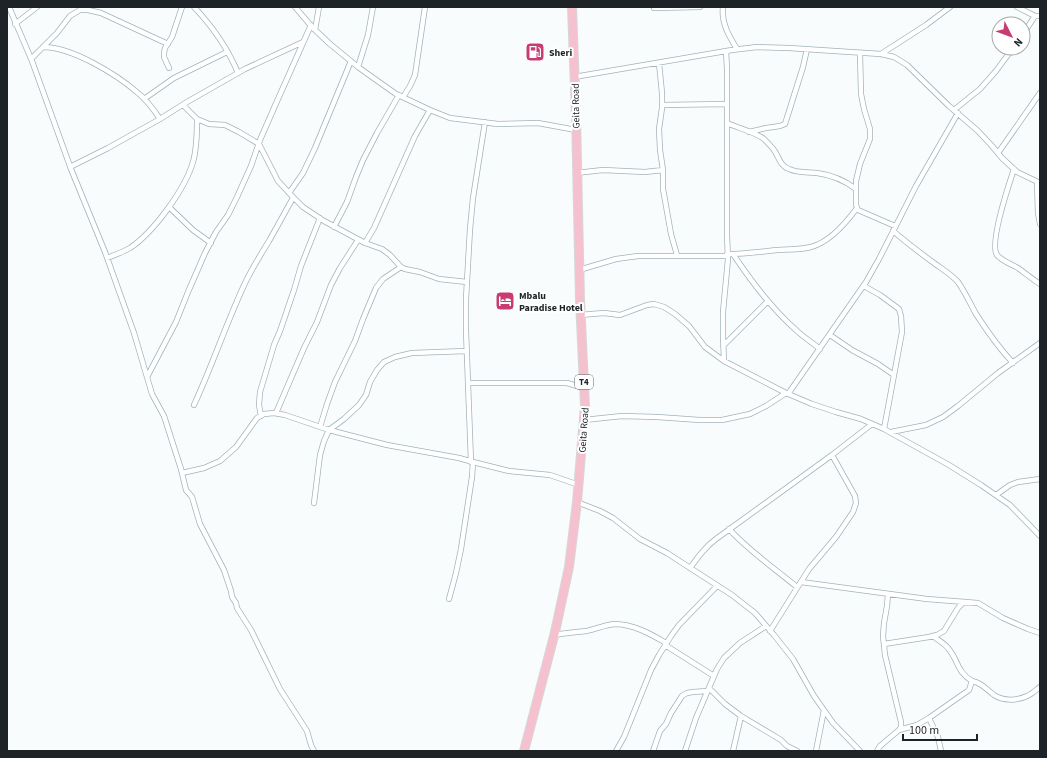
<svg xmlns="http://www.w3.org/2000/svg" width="1047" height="758" viewBox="0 0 1047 758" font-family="'Source Sans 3',sans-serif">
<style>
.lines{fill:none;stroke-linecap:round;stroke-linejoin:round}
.street-casing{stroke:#a2b3bb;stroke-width:6}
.highway-casing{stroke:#d6d7d8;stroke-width:10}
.street{stroke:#fff;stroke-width:4.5}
.highway{stroke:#f6c1cf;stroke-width:8}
.labels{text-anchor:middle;stroke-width:4;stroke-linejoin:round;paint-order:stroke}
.shield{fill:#fff;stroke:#616567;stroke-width:1}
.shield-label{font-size:9px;font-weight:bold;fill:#1d2326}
.poi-label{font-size:10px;font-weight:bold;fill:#1d2326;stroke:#fff;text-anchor:start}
.street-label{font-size:10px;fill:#1d2326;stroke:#fff}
</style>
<rect width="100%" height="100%" fill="#f8fcfd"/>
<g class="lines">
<g class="street-casing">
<path id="street" d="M9 7 32 61 71 169 105 252 134 333 152 394 164 416 181 469 186 490 192 497 200 524 224 570 231 591 232 597 236 603 237 608 251 630 280 689 307 731 311 745 314 751
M194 7C213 27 228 49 238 73
M295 7 313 28 330 44 358 67 396 94 430 110 450 118 498 124 538 123 576 130
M723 7C721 23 729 36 737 49
M1017 7 1035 16H1040
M654 8 700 7
M15 24 37 7
M315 30 319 7
M1023 34 1035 16
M43 47C72 47 116 74 138 93 147 100 154 110 160 119
M860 53 861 94 864 109 870 129V139L860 164 856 181V205L858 210 895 226
M881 54 926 25 950 7
M31 59 57 33 70 16 80 10H88L101 13 168 44
M659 63 662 93V108L659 129 660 150 663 170V189L671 234 677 255
M358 67 368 35 373 7
M169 68 164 57V53L165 48 172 37 182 7
M574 77 732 50 757 47 789 48 881 54 894 57 907 65 949 106 978 131 992 146 1002 158 1017 172 1040 183
M403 97 410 86 415 75 425 7
M144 99 174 78 227 52
M183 105 197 119 209 124 225 125 239 132 259 144 278 181 292 196 303 207 324 221 365 243 382 249 390 255 401 267 405 269 420 272 439 279 467 282
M662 105 727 104
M954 110 980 89 996 71 1013 48
M727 123C738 128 755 132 764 139 767 142 772 147 774 150 779 157 780 166 789 169 798 173 807 172 817 173 832 175 844 180 856 189
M749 132 766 128 780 126 785 124 803 67 807 49
M998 153 1040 93
M70 167 108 148 160 119 187 102 245 69 303 42
M1014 169C1009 184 989 243 997 255 1002 261 1011 264 1018 268 1025 273 1032 279 1040 284
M576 173 603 170 645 172 663 170
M1037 183 1038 213 1040 224
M289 193 303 173 315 148 351 61
M169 207 193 230 211 243
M334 227 347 202 356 177 363 160 377 133 399 95
M893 231C906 242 920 253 934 263 942 269 951 274 958 282 965 292 970 303 976 314 987 331 999 348 1013 363
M365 243 374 228 415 136 430 110
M727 254C744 254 760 252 777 250 788 249 800 250 811 247 830 242 846 223 857 208
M733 254C751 281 771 308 796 330 803 337 812 342 820 349
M107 258C115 255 123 252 130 248 154 232 185 189 193 162 197 148 197 133 197 119
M579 270 616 259 638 256H727
M864 286 880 295 899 309 901 316 902 332 884 429
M580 315 604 313 620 315 647 305 654 304 664 307 675 314 689 326 705 347 724 361 786 393 812 404 836 412 861 419 884 429 949 465 981 485 1010 505 1040 536
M830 335 852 350 878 364 894 375
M723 346 768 301
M724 361 723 336V312L728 259 727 235V69L726 51
M147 377 176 322 188 292 205 253 216 232 228 215 237 197 251 166 260 140 274 108 311 25
M468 383H567L584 388
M788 394 866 282 879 259 916 186 958 113
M194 405C213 364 227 321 246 281 253 267 261 254 269 241 277 227 285 212 293 198
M276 413 304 348 317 322 331 285 340 268 358 240
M261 416 259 405 260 392 274 345 280 331 294 290 301 266 320 218
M584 420 622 416 657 417 700 420H722L750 414 766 406 786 393
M320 427 327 404 335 382 355 341 363 319 376 288 383 279 401 267
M891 432 926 425 943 417 958 406 998 373 1040 343
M471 462 466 331V299L470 229 473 198 485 122
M182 473 204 468 220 461 236 447 257 418 264 414 274 413 285 415 329 430 387 445 459 458 473 462 509 471 550 475 579 485
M996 495 1010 485 1018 482 1040 479
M577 502 600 511 613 518 640 539 667 553 732 595 755 613 774 635 793 659 814 696 833 723 860 751
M314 503 320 455 324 441 329 430 344 419 359 405 366 395 370 382 377 370 384 362 395 357 412 353 466 351
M729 529C749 551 774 568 797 587
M690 568C698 557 705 547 716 539L832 455 872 424
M801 582 927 599 978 603 1003 618 1028 629 1040 633
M449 599 456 573 461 549 472 477 473 462
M770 631 809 569 836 537 853 512 856 503 855 496 832 455
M554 635C565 633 576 632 587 631 596 629 605 625 614 624 633 624 651 634 666 643
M884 644 929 637 937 635 944 631 958 608 964 602
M665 645 714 676
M972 681C983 684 985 688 994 695 1003 701 1017 701 1027 696 1032 694 1036 690 1040 687
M709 688 725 704 741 716 781 740 787 746 797 751
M929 718 938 737 941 751
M899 730 917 725 929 718 969 690 972 681C956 671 959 661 948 648 944 643 938 640 933 636
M616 751 624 737 651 670 659 655 671 636 679 625 717 586
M653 751 660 731 666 724 671 713 682 696 687 693 693 692 707 691
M685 751 696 718 717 669 724 658 740 643 766 626
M733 751 741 716
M816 751 824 710
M877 751 880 746 899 730 901 727V722L885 655 883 636 884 623 887 606 888 594"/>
</g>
<g class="highway-casing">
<path id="highway" d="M524 751 555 632 569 567 577 502 585 406 580 300 576 116 572 7"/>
</g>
<use href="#street" class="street"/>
<use href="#highway" class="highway"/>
</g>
<defs>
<g id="fuel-square" transform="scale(1)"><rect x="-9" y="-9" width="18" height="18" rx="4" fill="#c73c73" stroke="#fff"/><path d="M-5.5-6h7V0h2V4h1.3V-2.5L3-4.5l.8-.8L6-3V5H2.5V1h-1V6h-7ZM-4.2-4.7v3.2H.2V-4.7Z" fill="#fff"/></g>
<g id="hotel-square" transform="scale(1)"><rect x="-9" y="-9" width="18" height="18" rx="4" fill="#c73c73" stroke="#fff"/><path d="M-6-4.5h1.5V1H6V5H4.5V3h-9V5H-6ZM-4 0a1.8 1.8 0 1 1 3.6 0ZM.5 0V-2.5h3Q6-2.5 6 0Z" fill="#fff"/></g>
</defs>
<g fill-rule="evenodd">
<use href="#fuel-square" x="535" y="52"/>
<use href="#hotel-square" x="505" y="301"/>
</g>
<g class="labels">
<rect class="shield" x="575" y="375" width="18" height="14" rx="3"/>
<g class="shield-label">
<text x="584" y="385">T4</text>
</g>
<g class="poi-label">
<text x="549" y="56">Sheri</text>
<text x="519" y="299">Mbalu<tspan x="519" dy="12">Paradise Hotel</tspan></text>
</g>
<g class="street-label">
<text transform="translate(575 106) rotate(-91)" y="4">Geita Road</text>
<text transform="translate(583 430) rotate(-86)" y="4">Geita Road</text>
</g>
</g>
<rect width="1047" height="758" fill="none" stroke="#1d2326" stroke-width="16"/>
<g transform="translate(1011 36) rotate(132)"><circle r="19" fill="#ffffff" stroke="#a5a7a8"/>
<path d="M0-3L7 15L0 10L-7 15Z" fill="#c73c73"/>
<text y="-6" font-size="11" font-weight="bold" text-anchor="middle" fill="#1d2326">N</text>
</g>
<path d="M903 734v6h74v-6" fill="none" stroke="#1d2326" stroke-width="2"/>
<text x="909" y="734" font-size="12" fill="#1d2326" stroke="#ffffff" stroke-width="3" paint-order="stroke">100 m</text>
</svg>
